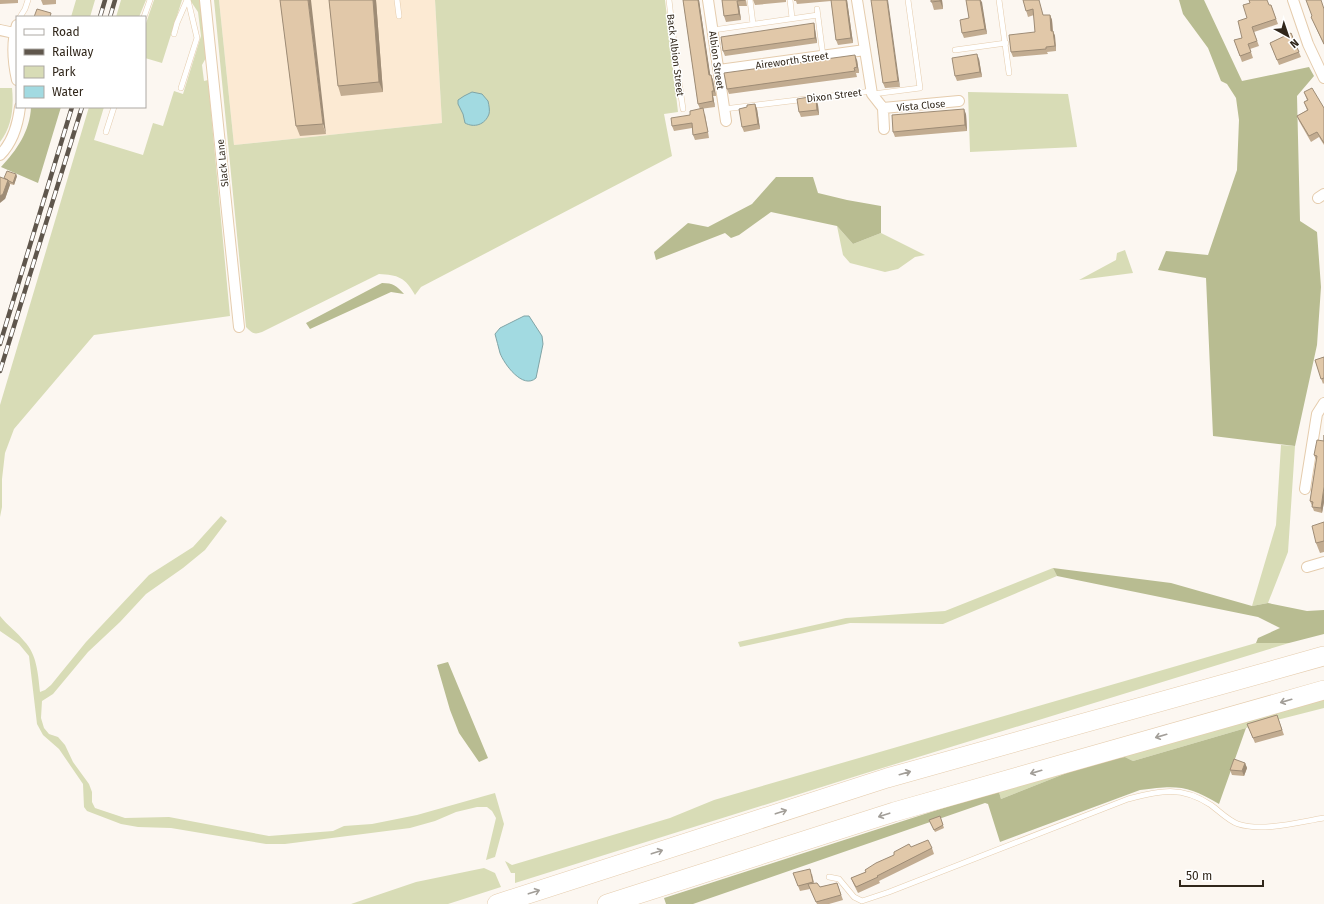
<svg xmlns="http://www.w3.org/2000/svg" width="1324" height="904" viewBox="0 0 1324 904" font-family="'Fira Sans',sans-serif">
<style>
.built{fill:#fcead3}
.green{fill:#d8dcb6}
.forest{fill:#b8bc91}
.water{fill:#a2dae1;stroke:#80a4a6}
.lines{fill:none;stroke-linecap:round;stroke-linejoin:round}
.lane-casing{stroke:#e5ccad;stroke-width:6}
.street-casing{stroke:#e5ccad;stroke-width:12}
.highway-casing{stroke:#e5ccad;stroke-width:20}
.lane{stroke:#fff;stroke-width:5}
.street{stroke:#fff;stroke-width:10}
.highway{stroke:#fff;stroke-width:19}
.rail-casing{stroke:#5f564c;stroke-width:4.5}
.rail{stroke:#fff;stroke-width:3;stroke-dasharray:9;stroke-linecap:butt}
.wall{fill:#c2ac91}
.shaded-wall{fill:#9e8c76}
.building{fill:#e1c8a9;stroke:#9e8c76}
.oneway{stroke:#a29e98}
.labels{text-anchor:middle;stroke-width:3;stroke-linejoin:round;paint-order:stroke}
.street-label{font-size:10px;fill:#31271b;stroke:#fff}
</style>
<rect width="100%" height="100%" fill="#fcf7f1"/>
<path class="built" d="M219 0H435L442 123 234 145Z"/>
<path class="green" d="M76 0H95L90 17H71Z
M121 0H146L139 17H116Z
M154 0H182L162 63 145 58V26Z
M190 0H201L207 56 202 65 204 81 208 80 230 316 94 335 14 429 5 453 2 479V507L0 517V405L89 107H104L94 140 143 155 153 123 163 126 174 91 183 94 201 36 198 12Z
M214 0H219L234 145 442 123 435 0H665L678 112 664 114 672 156 421 287 415 295C405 277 398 275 379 274L262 332C254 335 252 333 246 327Z
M0 88H12C14 107 12 127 0 142Z
M968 92 1068 94 1077 147 970 152Z
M837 226 853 244 881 233 925 255 915 257 898 269 885 272 850 263 843 255Z
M1125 250 1133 273 1079 280 1116 260 1117 253Z
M1281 445 1295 446 1288 552 1268 603 1252 606 1276 525Z
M221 516 227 521 205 550 183 568 146 594 120 622 88 652 53 694 42 701 41 718 44 728 49 734 58 737 65 745 73 762 89 784 92 792V802L95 808 125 818 169 817 269 836 333 831 344 826 372 824 417 815 495 793 504 824 495 857 486 860 496 818 492 811 487 807H477L456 812 435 821 410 828 285 844H266L171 828 138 827 121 824 87 811 84 807 83 784 59 749 43 735 37 724 29 656 19 644 0 631V616C7 625 17 632 24 641 37 654 38 674 40 692L45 690 51 685 86 642 149 575 193 547Z
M1053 568 1057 576 943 624 850 623 740 647 738 642 846 618 945 611Z
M1256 643H1289L863 774 515 883V873H511L505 861 512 865 670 818 714 800Z
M1324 698V708L1246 728 1133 761 1125 757 1097 761 1001 799 999 792 1097 761Z
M484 868 495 873 501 887 448 904H351L416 882Z"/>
<path class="forest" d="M1179 0H1204L1242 81 1309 67 1314 76 1297 96 1300 221 1317 232 1321 287 1317 345 1295 446 1213 436 1206 278 1158 270 1166 251 1208 255 1237 170 1239 120 1236 98 1227 84 1221 81 1208 48 1183 14Z
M31 107H61L38 183 1 167C17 150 30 131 31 107Z
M776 177H813L818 193 847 200 881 206V233L853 244 837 226 771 212 739 235 731 238 725 233 656 260 654 252 688 223 708 227 752 204Z
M382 283C393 283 397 286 404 294L391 292 310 329 306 323Z
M1053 568 1171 583 1252 606 1268 603 1307 611 1324 610V634L1289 643H1256L1258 638 1280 628 1258 617 1057 576Z
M448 662 488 758 479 762 459 733 450 710 437 665Z
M1246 728 1219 804C1188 785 1176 785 1140 790L1000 842 988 804 985 803 693 904H666L664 898 965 801 999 792 1001 799 1097 761 1125 757 1133 761Z"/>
<path class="water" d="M472 92 482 94 488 101C489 105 490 111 489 114 485 125 474 128 465 123L463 114 458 104V100L464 96Z
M524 316H529L542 336 543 344 536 378C523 390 504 364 500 353 498 347 497 340 495 334L500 328Z"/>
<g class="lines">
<g class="lane-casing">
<path id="lane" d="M397 0 399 16
M669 0 676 61 683 109
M750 0 753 24
M790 0 792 18
M999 0 1009 73
M817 9 823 56
M20 17 25 9 28 0
M144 17 150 0
M713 30 818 15
M174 34 177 23 187 0
M955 50 1006 43
M181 88 197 38 188 0
M873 94 920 88 908 0
M724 109 872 91
M106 132 114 107
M829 877 839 879 854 897 862 901 889 892 1128 799C1159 791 1181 785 1211 805 1219 811 1229 821 1238 824 1263 832 1299 822 1324 818"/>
</g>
<g class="street-casing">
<path id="street" d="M205 0 239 327
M708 0 726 121
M857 0 872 94 883 108 959 101
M1293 0 1308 44 1324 78
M17 25C11 43 13 62 17 80
M0 30 14 33
M719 70 865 50
M883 108 884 129
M0 155C13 142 18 124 20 107
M1318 198 1324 194
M1305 489 1317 414 1324 403
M1307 567 1324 562"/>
</g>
<g class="highway-casing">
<path id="highway" d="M497 904 887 778 1324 656
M607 904 894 812 1324 690"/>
</g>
<use href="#lane" class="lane"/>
<use href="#street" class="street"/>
<use href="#highway" class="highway"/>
<g class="rail-casing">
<path id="rail" d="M100 17 105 0
M110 17 115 0
M0 344 72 107
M0 371 82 107"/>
</g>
<use href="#rail" class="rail"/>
</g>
<path class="wall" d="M0 0H18V3L0 4Z
M41 0H56V4L43 5Z
M280 0 326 134 300 136 296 126Z
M329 0H376L383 92 341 96 338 86Z
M683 0H699L710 75H711L713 80 716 96H713L715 107 700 109 698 104Z
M722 0H746L747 6H739L741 20 726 22 724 16Z
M753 0H786V2L755 5Z
M794 0H847L853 43 838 45 836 40 831 1 797 4 796 1H794Z
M871 0 900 87 885 88 883 83Z
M931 0H942L943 9 934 10Z
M966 0H981L987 34 964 38 962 33 969 18Z
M1023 0 1043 15H1050L1052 20 1053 31 1055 36 1056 51 1047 52 1048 54 1013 57 1011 52 1035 32 1034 15 1028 17Z
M1250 3 1269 5H1271L1278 24 1254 32 1259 46 1250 49 1253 58 1242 62 1234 40 1242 38 1247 18Z
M1324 9V45L1311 17Z
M814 23 815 29 817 43 725 56 723 51Z
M1291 33 1301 57 1279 65 1270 43Z
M979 59 982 77 957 81 955 76Z
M857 60 859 73H856L857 77 729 94 727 89Z
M1304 92 1324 108V145L1319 137 1311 142 1299 121 1297 116 1307 110 1304 102 1307 100Z
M809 97 810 100 816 99 818 105 819 115 801 117 799 112Z
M755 104 757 109 760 129 744 132 742 127 747 107Z
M705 114 709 138 695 140 693 135 692 128 674 131 672 126Z
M966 114 967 131 895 137 893 132Z
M17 176 14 185 10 184 5 199 4 178Z
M1324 357V383L1323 384 1315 360Z
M1324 435V502L1322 513 1314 511 1310 501 1316 460 1314 455 1324 441Z
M1324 522V552L1320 553 1316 543Z
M1277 715 1284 735 1255 743 1247 724Z
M1245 763 1247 768 1244 776 1232 775 1230 770Z
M940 816 944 828 935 832 929 820Z
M911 847 932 848 934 854 879 881 880 883 858 893 853 883 851 878 866 872 865 870Z
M793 873 812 874 814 883 820 887 837 883 843 900 829 904H817L810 889 800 891Z"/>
<path class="shaded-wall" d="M308 0H311L326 134 323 124Z
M373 0H376L383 92 379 82Z
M698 0H699L711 80 709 75Z
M846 0H847L853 43 851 38Z
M887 0H888L900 87 898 81Z
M940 0H942L943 9 940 1Z
M980 0 982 2 987 34 985 29Z
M737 1 739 6 741 20 739 14Z
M1050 15 1052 20 1053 37 1051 31Z
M814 23 815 29 817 43 815 38Z
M1053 31 1055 36 1056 51 1055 46Z
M977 54 979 59 982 77 980 72Z
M855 55 857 60 859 73 857 67Z
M711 75 713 80 716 96 714 91Z
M712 91 713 96 715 107 713 101Z
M816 99 818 105 819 115 817 110Z
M755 104 757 109 760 129 758 124Z
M964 109 966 114 967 131 965 125Z
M16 174 17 176 14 185 13 183Z
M8 180 10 185 5 199 0 203V196Z
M1324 487V502L1322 513 1321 508Z
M1245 763 1247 768 1244 776 1242 771Z"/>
<path class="building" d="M280 0H308L323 124 296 126Z
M329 0H373L379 82 338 86Z
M683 0H698L709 75H711L714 91H712L713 101 698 104Z
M722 0H745L737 1 739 14 724 16Z
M831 0H846L851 38 836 40Z
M871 0H887L898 81 883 83Z
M931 0H940V1L931 2Z
M966 0H980L985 29 962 33 960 20 969 18Z
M1023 0H1039L1043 15H1050L1051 31H1053L1055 46 1046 47V49L1011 52 1009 35 1035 32 1033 9 1026 11Z
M1249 0H1267L1269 5H1271L1276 19 1252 27 1257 41 1248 44 1251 52 1240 56 1234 40 1242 38 1238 21 1247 18 1243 5 1250 3Z
M1306 0H1321L1324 9V44L1311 17 1312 16Z
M37 9 51 13 50 17H34Z
M814 23 815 38 723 51 721 37Z
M1291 33 1299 52 1277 60 1270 43Z
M977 54 980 72 955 76 952 58Z
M855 55 857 67 854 68 855 71 727 89 724 73Z
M1312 88 1324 108V143L1317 132 1309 136 1297 116 1308 110 1304 102 1308 100 1304 92Z
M809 97V100L816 99 817 110 799 112 797 99Z
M755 104 758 124 742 127 739 109 747 107V105Z
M703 108 708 132 693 135 692 123 672 126 671 118 690 115V111Z
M964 109 965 125 893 132 892 115Z
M7 171 16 174 13 183 9 181 8 180 4 178Z
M0 177 8 180 3 194 0 196Z
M1324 357V378L1321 379 1315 360Z
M1324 435V487L1321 508 1312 507 1313 502 1310 501 1317 456 1314 455 1317 440 1324 441Z
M1324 522V541L1316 543 1312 526Z
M1277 715 1282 730 1253 738 1247 724Z
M1234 759 1245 763 1242 771 1230 770Z
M940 816 943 825 934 830 929 820Z
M928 840 932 848 877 876 878 877 856 887 851 878 866 872 865 870 876 863 894 855V852L909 844 911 847Z
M810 869 813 882 798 886 793 873Z
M817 883 820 887 837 883 841 895 816 902 808 884Z"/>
<defs><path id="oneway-shaft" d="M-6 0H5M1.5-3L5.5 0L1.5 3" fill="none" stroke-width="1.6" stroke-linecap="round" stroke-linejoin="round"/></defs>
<g class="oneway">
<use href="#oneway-shaft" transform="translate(1286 701) rotate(164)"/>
<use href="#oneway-shaft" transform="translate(1161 736) rotate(164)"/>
<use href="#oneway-shaft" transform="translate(1036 772) rotate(164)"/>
<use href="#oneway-shaft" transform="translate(905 773) rotate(-16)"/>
<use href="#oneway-shaft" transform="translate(781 812) rotate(-18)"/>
<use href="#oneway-shaft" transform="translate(884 815) rotate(162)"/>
<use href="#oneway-shaft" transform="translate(657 852) rotate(-18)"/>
<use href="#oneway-shaft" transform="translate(534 892) rotate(-18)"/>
</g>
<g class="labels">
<g class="street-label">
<text transform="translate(676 55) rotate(83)" y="4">Back Albion Street</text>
<text transform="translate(717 60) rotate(82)" y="4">Albion Street</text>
<text transform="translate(792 60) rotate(-8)" y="4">Aireworth Street</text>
<text transform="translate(834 95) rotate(-7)" y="4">Dixon Street</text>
<text transform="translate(921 105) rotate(-5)" y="4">Vista Close</text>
<text transform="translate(222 163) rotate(-96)" y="4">Slack Lane</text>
</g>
</g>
<rect x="16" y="16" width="130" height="92" fill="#ffffff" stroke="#ada9a4"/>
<rect x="24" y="29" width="20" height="6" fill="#ffffff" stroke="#ada9a4"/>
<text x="52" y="36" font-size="12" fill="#31271b">Road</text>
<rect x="24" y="49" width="20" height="6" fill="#5f564c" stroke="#ada9a4"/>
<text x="52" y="56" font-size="12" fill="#31271b">Railway</text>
<rect x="24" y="66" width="20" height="12" fill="#d8dcb6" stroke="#ada9a4"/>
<text x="52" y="76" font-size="12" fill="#31271b">Park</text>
<rect x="24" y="86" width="20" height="12" fill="#a2dae1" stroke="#ada9a4"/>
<text x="52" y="96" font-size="12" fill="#31271b">Water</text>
<g transform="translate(1288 36) rotate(140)" stroke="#ffffff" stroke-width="3" paint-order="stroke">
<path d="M0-3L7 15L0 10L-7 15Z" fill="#31271b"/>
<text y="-6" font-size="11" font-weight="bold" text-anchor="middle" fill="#31271b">N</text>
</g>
<path d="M1180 880v6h83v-6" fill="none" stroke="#31271b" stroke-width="2"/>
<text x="1186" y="880" font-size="12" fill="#31271b" stroke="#ffffff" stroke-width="3" paint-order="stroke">50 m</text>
</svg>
